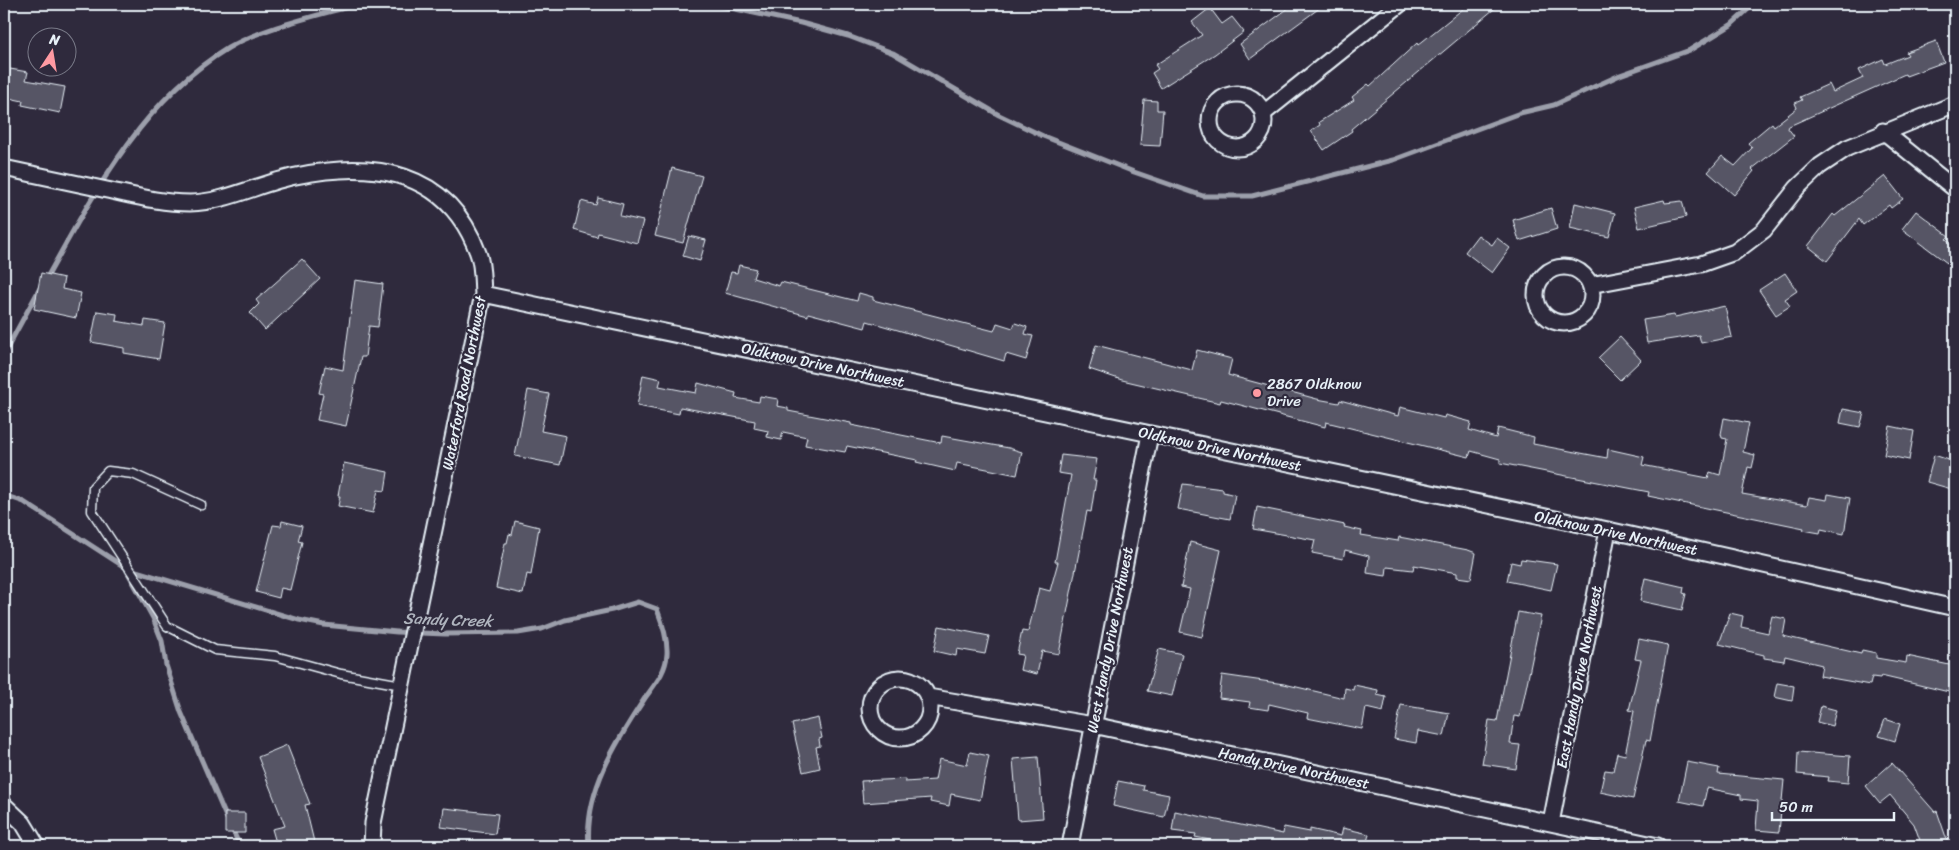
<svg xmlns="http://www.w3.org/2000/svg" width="1959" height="850" viewBox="0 0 1959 850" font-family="Sriracha,sans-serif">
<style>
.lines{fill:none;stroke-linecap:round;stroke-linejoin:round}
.stream{stroke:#9c9fab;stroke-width:5}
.building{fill:#575565;stroke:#e8f1f8}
.lane-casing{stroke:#e8f1f8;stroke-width:11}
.street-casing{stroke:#e8f1f8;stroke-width:19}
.lane{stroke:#2f2a3d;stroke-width:8}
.street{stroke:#2f2a3d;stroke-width:15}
.poi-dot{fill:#ff9aa2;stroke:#2f2a3d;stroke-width:2}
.labels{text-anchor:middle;stroke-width:4.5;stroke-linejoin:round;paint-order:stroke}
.street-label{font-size:15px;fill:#e8f1f8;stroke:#2f2a3d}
.poi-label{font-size:15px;fill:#e8f1f8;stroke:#2f2a3d;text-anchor:start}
.water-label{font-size:16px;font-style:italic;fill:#afb4be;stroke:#2f2a3d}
</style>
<rect width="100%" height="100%" fill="#2f2a3d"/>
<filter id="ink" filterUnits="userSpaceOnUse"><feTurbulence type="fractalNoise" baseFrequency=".02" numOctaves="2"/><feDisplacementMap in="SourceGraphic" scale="10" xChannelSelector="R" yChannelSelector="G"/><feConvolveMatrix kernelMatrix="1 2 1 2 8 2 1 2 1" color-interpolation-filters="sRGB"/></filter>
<g filter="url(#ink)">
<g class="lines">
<path class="stream" d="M712 4 801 23 848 36 893 53 999 115 1043 136 1134 172 1203 196H1252L1393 160 1520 113 1554 105 1620 75 1690 50 1731 25 1754 4
M45 281C93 195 142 100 228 48 261 28 320 15 358 4
M4 354 40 288
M4 495 24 502 126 568 299 620 324 625 397 632 445 634 518 633 542 629 565 620 612 610 638 602 657 609C662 622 668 639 667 654 666 672 655 684 645 698 616 742 584 792 589 846
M127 571 153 618 162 641 166 665 181 712 227 819
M231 827 240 846"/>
</g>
<path class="building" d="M1294 4H1325L1250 59 1240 44Z
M1469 4H1500L1351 129 1352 131 1324 150 1311 131 1320 125 1319 122 1354 100 1352 97 1368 84 1370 86 1417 43 1418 45Z
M1210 8 1222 24 1232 17 1244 32 1215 54 1161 88 1152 73 1158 69 1155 65 1202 35 1192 22Z
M1936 41 1944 62 1906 76 1905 74 1787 127 1794 136 1752 169 1754 171 1734 195 1708 172 1722 156 1735 166 1752 148 1748 143 1772 123 1774 126 1797 108 1795 103 1802 100 1800 97 1829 84 1833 92 1863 78 1859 70 1883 59 1885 64 1908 55 1906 52Z
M10 69 28 72 26 80 65 87 60 113 22 105 23 101 4 97 6 75 9 76Z
M1144 100 1157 101V110H1163L1160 146 1140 145Z
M672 168 702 176 683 243 655 236Z
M1885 176 1903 199 1891 208 1889 205 1863 225 1859 219 1827 261 1808 246 1833 214 1835 216Z
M598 198 623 204 620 216 643 221 637 243 598 233 597 237 574 230 581 201 596 205Z
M1664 200 1665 203 1682 201 1686 217 1639 228 1634 207Z
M1575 203 1615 213 1609 237 1570 228Z
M1551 208 1557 229 1519 241 1513 220Z
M1916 211 1949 236 1946 239 1955 246V269L1902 229Z
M1478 235 1492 245 1497 238 1510 248 1492 273 1465 252Z
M689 236 706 240 700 261 683 256Z
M302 259 320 279 265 330 250 313 259 304 256 300Z
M739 265 756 269 753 278 779 286 781 282 857 301 859 293 873 297V300L994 331 997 323 1013 328 1015 323 1027 327 1025 334 1033 336 1026 360 1006 354 1004 361 867 321 865 328 808 313V316L725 293 731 272 737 273Z
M41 273 64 278 62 289 81 293 76 318 34 309Z
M1785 273 1797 291 1785 299 1790 306 1776 315 1759 290Z
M355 280 383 284 378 327 369 326 365 357H361L346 426 317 420 323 394 319 393 325 366 343 370Z
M1725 306 1732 337 1701 343 1699 335 1647 343 1643 320 1674 315 1675 317Z
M97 311 117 314 116 321 144 326 145 320 165 323 159 359 124 353V348L91 342Z
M1620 337 1641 360 1620 380 1598 358Z
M1096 345 1192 370 1197 350 1232 359 1228 375 1317 399 1339 403 1340 400 1398 416 1400 407 1444 418 1445 415 1471 422 1469 430 1496 438 1498 428 1534 437 1533 444 1607 458 1608 449 1644 457 1642 465 1708 478 1710 472 1720 475 1727 439 1722 438 1721 434 1724 418 1749 423 1743 452 1755 455 1752 468 1748 467 1742 494 1807 505 1809 497 1827 500 1828 494 1850 498 1844 534 1821 529 1820 533 1803 530 1804 528 1648 496 1649 492 1500 463V459L1471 451 1469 457 1326 422 1325 427 1221 400 1220 403 1122 380 1089 369Z
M643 375 661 379 659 386 696 393 698 383 736 393 735 398 759 402 760 396 778 399 777 406 788 408V411L851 423V425L941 443 942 436 1009 448 1022 452 1017 475 957 463 955 471 916 462 917 460 847 446 845 452 805 445 807 437 783 432 781 440 767 437 768 431 754 428 755 421 680 407 679 414 637 406Z
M528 390 549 394 541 431 566 436 560 465 515 456Z
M1843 409 1864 413 1860 427 1840 423Z
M1890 426 1914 431 1909 460 1884 455Z
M1061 455 1097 459 1093 480H1096L1091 512 1087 511 1059 654 1042 651 1037 674 1020 670 1023 655 1017 654 1022 631 1028 632 1039 588 1050 591 1058 562H1055L1071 475 1058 473Z
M1934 455 1955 462V490L1927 482Z
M344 463 388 472 385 491 378 490 373 513 338 506 340 496H338Z
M1183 484 1223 489V492L1235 495 1230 519 1178 509Z
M1257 507 1345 525 1344 527 1362 531 1361 535 1398 541 1399 537 1468 550 1476 553 1471 579 1457 577V573L1414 565 1413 570 1387 567 1386 576 1367 573 1369 556 1345 550 1343 559 1312 553 1315 540 1253 529Z
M282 521 302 526 298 541 302 542 290 590 281 588 279 598 256 592 273 525 281 526Z
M515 521 539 527 531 575 527 574 523 594 496 588 505 543H507L509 534 512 535Z
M1190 542 1221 550 1202 637 1180 632 1190 589 1181 587Z
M1521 559 1557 564 1551 590 1507 581 1511 562 1520 564Z
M1645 578 1684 587 1683 593 1686 594 1682 610 1640 601Z
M1518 612 1541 616 1520 717 1514 716 1510 744 1520 745 1516 769 1482 764 1489 720 1497 721Z
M1730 613 1743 616 1741 627 1768 633 1772 616 1786 619 1783 636 1861 654 1862 650 1876 653V658L1906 663 1907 656 1954 666 1949 692 1881 676 1880 678 1872 677 1870 685 1820 676 1822 665 1785 656 1784 661 1764 658V655L1719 644Z
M939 626 989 636 985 654 957 649 956 656 934 651Z
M1639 639 1668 645 1650 741 1646 740 1633 799 1600 792 1605 770 1613 771 1617 753 1625 755 1634 711 1629 710 1641 660 1635 659Z
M1159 649 1182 654 1172 696 1147 691Z
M1222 675 1284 684 1344 698 1345 688 1353 690 1354 685 1378 690 1377 695 1386 697 1383 712 1366 708 1362 729 1307 718 1308 713 1269 704 1268 710 1249 707 1250 702 1219 698Z
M1777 683 1794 686 1792 701 1774 697Z
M1401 705 1449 713 1444 736 1418 731 1416 743 1394 739Z
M1821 706 1836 710 1832 726 1817 722Z
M818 718 822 738 819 739 820 746 816 747 820 768 803 772 792 724Z
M1885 719 1900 724 1895 741 1879 736Z
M287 745 310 804 305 805 315 846H277L272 829 285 826 258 757Z
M970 752 989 756 980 800 951 794 949 806 930 802 931 798 863 803 861 781 905 779V782L935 780 939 759 967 765Z
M1798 752 1850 756 1848 783 1828 781 1829 777 1797 774Z
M1038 757 1043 818 1018 820 1013 759Z
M1687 762 1719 768 1718 774 1784 780 1779 832 1756 830 1758 801 1741 799V795L1707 788 1703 806 1679 801Z
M1892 763 1935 812 1937 811 1949 846H1922L1914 824 1890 795 1880 803 1866 786Z
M1118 781 1144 786 1143 790 1169 795 1164 817 1113 806Z
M444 808 498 814 495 834 441 827Z
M1175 811 1283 834 1284 827 1310 832V829L1341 836 1343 828 1369 834 1366 846H1239L1195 837 1196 834 1172 831Z
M225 813H245V833H225Z"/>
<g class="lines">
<g class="lane-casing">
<path id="lane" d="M201 505 133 474 108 471 93 487 92 511 167 626 215 650 275 656 341 674 402 685"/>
</g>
<g class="street-casing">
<path id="street" d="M1210 121a27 27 0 1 1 54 0a27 27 0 1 1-54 0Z
M1264 113 1400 4
M1883 131 1955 189
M4 168C38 175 73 183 107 190 135 196 161 203 190 203 227 202 260 183 296 176 372 160 448 169 478 253 483 265 482 281 483 294L373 823 372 846
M1536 295a28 28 0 1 1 56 0a28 28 0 1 1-56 0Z
M1590 285 1701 264 1735 252 1764 230 1797 188 1820 166 1847 148 1955 104
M483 294 1608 530 1955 608
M870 708a30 30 0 1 1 60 0a30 30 0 1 1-60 0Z
M928 697 1093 725 1658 846
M4 805 23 823 37 846
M1551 823 1608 530
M1070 846 1150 434"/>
</g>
<use href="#lane" class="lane"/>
<use href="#street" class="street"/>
</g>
</g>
<circle class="poi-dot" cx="1257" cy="393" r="5"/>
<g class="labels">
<g class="street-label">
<text transform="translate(823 365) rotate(12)" y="5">Oldknow Drive Northwest</text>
<text transform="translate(464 383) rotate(-79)" y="5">Waterford Road Northwest</text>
<text transform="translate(1220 449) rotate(12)" y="5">Oldknow Drive Northwest</text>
<text transform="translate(1616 533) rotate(12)" y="5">Oldknow Drive Northwest</text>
<text transform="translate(1110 640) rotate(-79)" y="5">West Handy Drive Northwest</text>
<text transform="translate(1579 677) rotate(-79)" y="5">East Handy Drive Northwest</text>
<text transform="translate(1294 768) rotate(12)" y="5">Handy Drive Northwest</text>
</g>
<g class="poi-label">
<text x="1267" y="389">2867 Oldknow<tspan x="1267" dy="17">Drive</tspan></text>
</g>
<g class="water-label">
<text transform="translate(448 619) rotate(2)" y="6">Sandy Creek</text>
</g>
</g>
<rect width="1959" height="850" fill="none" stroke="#2f2a3d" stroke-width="20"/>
<rect x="10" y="10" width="1939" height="830" fill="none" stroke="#e8f1f8" stroke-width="2" filter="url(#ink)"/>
<g transform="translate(52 52) rotate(12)"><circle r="24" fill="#2f2a3d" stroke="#797a88"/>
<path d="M0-4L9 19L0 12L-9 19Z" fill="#ff9aa2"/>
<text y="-8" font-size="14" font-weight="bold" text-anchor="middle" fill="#e8f1f8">N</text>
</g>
<path d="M1772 812v8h122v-8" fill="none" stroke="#e8f1f8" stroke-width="2.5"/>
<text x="1779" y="812" font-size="15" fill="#e8f1f8" stroke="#2f2a3d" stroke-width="4" paint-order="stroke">50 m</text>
</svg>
